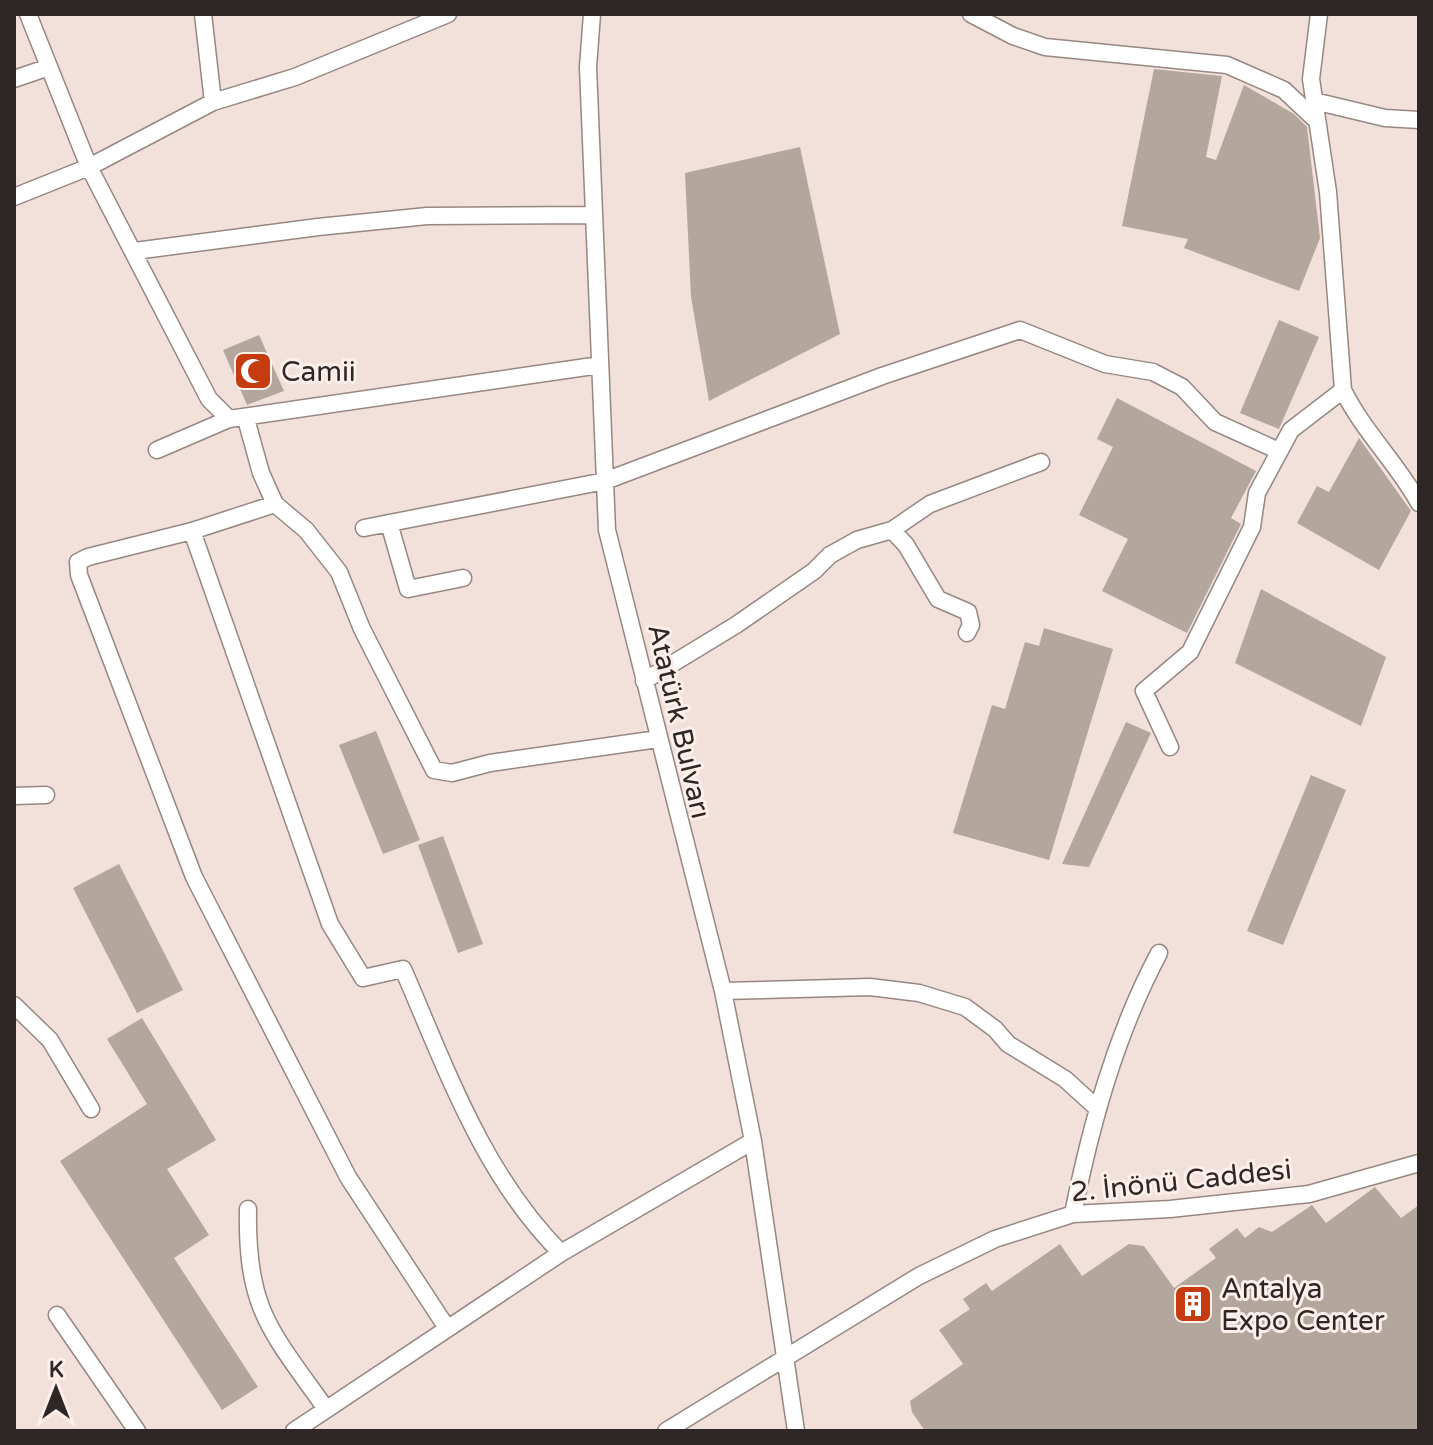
<svg xmlns="http://www.w3.org/2000/svg" width="1433" height="1445" viewBox="0 0 1433 1445" font-family="'Varela Round',sans-serif">
<style>
.building{fill:#b3a69c}
.lines{fill:none;stroke-linecap:round;stroke-linejoin:round}
.minor-casing{stroke:#968781;stroke-width:19}
.minor{stroke:#fff;stroke-width:16}
.labels{text-anchor:middle;stroke-width:6;stroke-linejoin:round;paint-order:stroke}
.poi-label{font-size:28px;fill:#2e2725;stroke:#fdefea;text-anchor:start}
.street-label{font-size:28px;fill:#2e2725;stroke:#fdefea}
</style>
<rect width="100%" height="100%" fill="#f2e1da"/>
<path class="building" d="M1154 69 1222 76 1206 157 1216 160 1244 85 1294 114 1307 127 1320 238 1299 291 1184 248 1188 239 1122 226Z
M800 147 840 334 709 401 691 297 685 173Z
M1279 320 1319 337 1279 429 1240 413Z
M259 335 284 391 247 405 223 350Z
M1117 398 1256 471 1231 518 1241 524 1187 633 1102 591 1128 539 1079 515 1113 447 1097 439Z
M1359 438 1411 511 1379 570 1297 523 1317 486 1329 492Z
M1261 589 1386 657 1361 726 1235 663Z
M1044 628 1113 649 1049 860 953 833 992 705 1005 709 1025 642 1039 646Z
M1126 722 1151 733 1089 867 1062 864Z
M376 731 420 840 383 854 339 745Z
M1311 775 1346 790 1283 945 1247 931Z
M443 836 483 944 458 953 418 845Z
M119 864 183 990 137 1013 73 888Z
M142 1018 216 1140 167 1169 209 1235 174 1258 258 1387 222 1410 60 1161 147 1104 107 1039Z
M1375 1187 1401 1218 1419 1205V1431H925L912 1412 910 1401 963 1364 939 1330 970 1309 963 1299 986 1283 992 1291 1060 1244 1082 1276 1129 1244 1144 1246 1174 1288 1216 1258 1209 1249 1237 1228 1245 1238 1259 1227 1272 1232 1312 1205 1326 1223Z"/>
<g class="lines">
<g class="minor-casing">
<path id="minor" d="M28 14 89 167 209 399 229 419 600 365
M203 14 213 102
M592 14 588 67 607 530 723 991 753 1141 796 1431
M971 14 1013 36 1045 47 1227 65 1284 90 1317 121
M1319 14 1311 79 1328 192 1343 390C1363 431 1397 463 1419 503
M14 79 49 67
M1314 101 1385 118 1419 120
M14 197 89 167 213 102 295 77 448 14
M135 251 318 227 427 216 594 215
M246 419 261 473 275 504 192 531 88 557 78 562 79 575 194 877 348 1177 447 1328
M157 450 229 419
M275 504 306 530 339 572 362 629 434 770 452 773 490 763 658 739
M389 523 408 589 463 578
M364 528 605 481 882 376 1020 330 1105 364 1153 372 1182 387 1215 422 1279 451
M892 530 906 545 938 599 968 612 971 625 967 633
M192 531 330 924 363 978 403 969C446 1068 483 1175 561 1253
M644 681 736 625 814 571 830 555 857 540 892 530 930 504 1041 462
M1170 747 1144 691 1190 652 1252 527 1257 493 1291 430 1343 390
M14 796 46 795
M723 991 870 987 919 993 965 1007 995 1029 1008 1044 1065 1079 1098 1109
M14 1005 50 1040 91 1109
M248 1209C246 1310 271 1331 326 1409
M1073 1214C1091 1124 1116 1034 1159 953
M57 1315 137 1431
M294 1431 561 1253 753 1141
M666 1431 919 1276 995 1239 1073 1214 1170 1209 1309 1194 1419 1163"/>
</g>
<use href="#minor" class="minor"/>
</g>
<defs>
<g id="mosque-square" transform="scale(2)"><rect x="-9" y="-9" width="18" height="18" rx="4" fill="#c53c11" stroke="#fdefea"/><path d="M3.5-4.9A6 6 0 1 0 3.5 4.9A5 5 0 1 1 3.5-4.9Z" fill="#fff"/></g>
<g id="building-square" transform="scale(2)"><rect x="-9" y="-9" width="18" height="18" rx="4" fill="#c53c11" stroke="#fdefea"/><path d="M-4-6H4V6H1V3H-1V6H-4ZM-2.5-4.3h1.7v1.8h-1.7ZM.8-4.3h1.7v1.8H.8ZM-2.5-1h1.7V.8h-1.7ZM.8-1h1.7V.8H.8Z" fill="#fff"/></g>
</defs>
<g fill-rule="evenodd">
<use href="#mosque-square" x="253" y="371"/>
<use href="#building-square" x="1193" y="1304"/>
</g>
<g class="labels">
<g class="poi-label">
<text x="281" y="381">Camii</text>
<text x="1221" y="1298">Antalya<tspan x="1221" dy="32">Expo Center</tspan></text>
</g>
<g class="street-label">
<text transform="translate(680 721) rotate(77)" y="10">Atatürk Bulvarı</text>
<text transform="translate(1181 1180) rotate(-6)" y="10">2. İnönü Caddesi</text>
</g>
</g>
<rect width="1433" height="1445" fill="none" stroke="#2e2725" stroke-width="32"/>
<g transform="translate(56 1389)" stroke="#fdefea" stroke-width="6" paint-order="stroke">
<path d="M0-6L14 30L0 20L-14 30Z" fill="#2e2725"/>
<text y="-12" font-size="22" font-weight="bold" text-anchor="middle" fill="#2e2725">K</text>
</g>
</svg>
